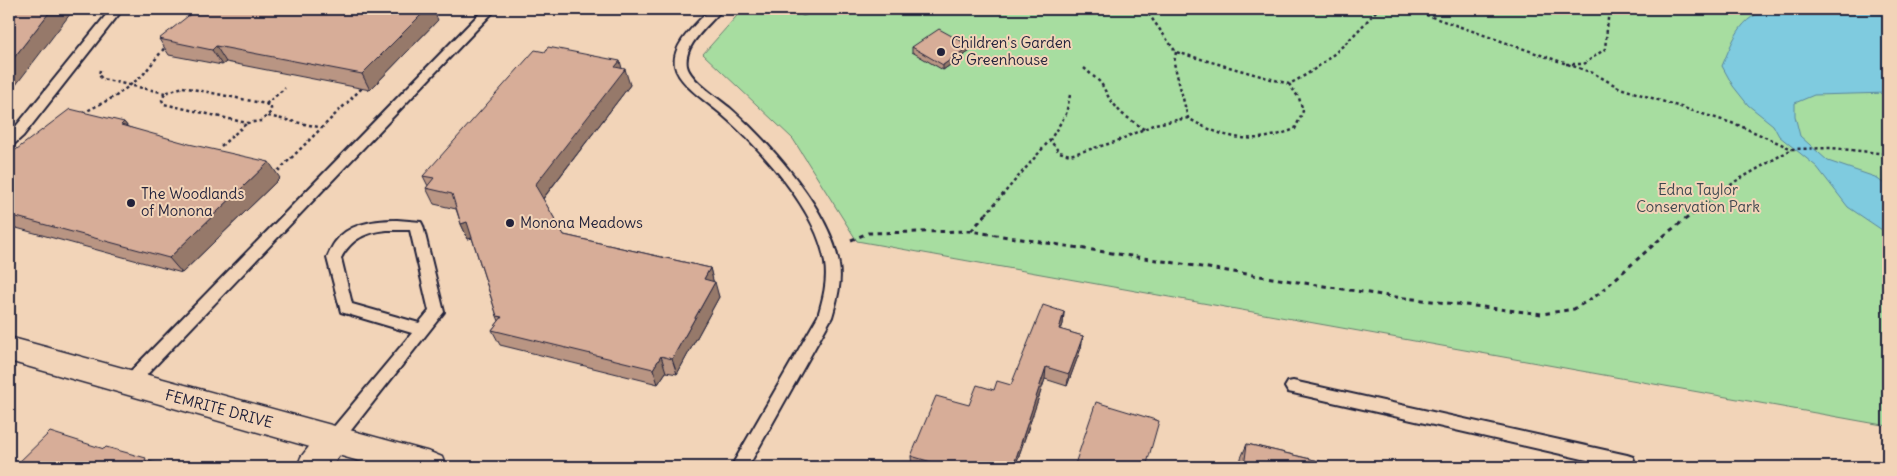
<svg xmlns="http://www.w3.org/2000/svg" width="1897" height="476" viewBox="0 0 1897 476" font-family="Delius,sans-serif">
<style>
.green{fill:#a7dda0;stroke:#64806e}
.water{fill:#7fcbdf;stroke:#5a879d}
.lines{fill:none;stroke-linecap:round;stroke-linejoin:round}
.service-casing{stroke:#22223b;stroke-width:4}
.minor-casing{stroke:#22223b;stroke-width:3}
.tertiary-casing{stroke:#22223b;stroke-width:3}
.path-far1{stroke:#22223b;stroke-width:2.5;stroke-dasharray:3 3;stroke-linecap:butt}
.path{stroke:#22223b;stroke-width:3;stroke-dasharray:4.5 4.5;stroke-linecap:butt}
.service{fill:#f2d4b8;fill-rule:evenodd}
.minor{fill:#f2d4b8;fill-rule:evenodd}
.tertiary{fill:#f2d4b8;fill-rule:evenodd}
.wall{fill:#b99583;stroke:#22223b}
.shaded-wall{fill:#96796a;stroke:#22223b}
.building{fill:#d7ad98;stroke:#22223b}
.poi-dot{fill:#22223b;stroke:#f2d4b8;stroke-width:2}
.labels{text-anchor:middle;stroke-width:4;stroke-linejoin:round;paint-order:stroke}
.poi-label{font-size:15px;fill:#22223b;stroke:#f2d4b8;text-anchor:start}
.park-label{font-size:15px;fill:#3d474f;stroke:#f2d4b8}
.street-label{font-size:15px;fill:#22223b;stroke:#f2d4b8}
</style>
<rect width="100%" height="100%" fill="#f2d4b8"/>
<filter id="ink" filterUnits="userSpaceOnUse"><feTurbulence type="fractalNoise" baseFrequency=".02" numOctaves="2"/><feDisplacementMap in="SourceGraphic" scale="10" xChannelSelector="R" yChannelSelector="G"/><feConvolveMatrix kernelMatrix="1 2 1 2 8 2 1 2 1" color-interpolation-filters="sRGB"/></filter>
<g filter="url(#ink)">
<path class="green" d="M743 9H1888V426L857 241 793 139 703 54Z"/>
<path class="water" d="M1778 9H1888V93L1814 95 1795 103V116L1800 136 1828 161 1875 177 1888 187V234L1848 207 1817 167 1779 136 1773 125 1748 105 1733 86 1722 66C1735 36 1741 12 1778 9Z"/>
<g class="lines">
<g class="service-casing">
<path id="service" d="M111 9H123L23 136 13 145 9 146V135Z
M484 9H496L133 389 128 390 123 389 120 384 123 379Z
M710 9H722C710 25 683 44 687 66 690 80 719 99 730 108 769 142 832 212 839 265 842 282 837 300 832 317L748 467H731L818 316C823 299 828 281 825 263 818 211 759 146 719 112 707 102 678 83 675 66 671 44 698 23 710 9Z
M791 9H817L815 11 803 14Z
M397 220 421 222 423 226 444 312 352 429C345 437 339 449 327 445L325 440 327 435 412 333 341 312 327 258C330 252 332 245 337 240 350 223 377 220 397 220ZM387 230H410L429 311 419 323 352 304 341 258C351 239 366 232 387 230Z
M1293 381 1627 455 1633 457 1636 467H1618L1293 393 1288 392 1285 387 1288 382Z"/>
</g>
<g class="minor-casing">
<path id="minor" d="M333 426 344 430 349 440 332 467H297L301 457 322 430Z"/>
</g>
<g class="tertiary-casing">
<path id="tertiary" d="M9 337 430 452 442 457 446 467H380L9 361Z"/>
</g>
<path class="path-far1" d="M1145 9 1176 52 1289 84C1326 66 1351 39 1378 9
M1409 9 1593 73 1620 88 1738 125 1792 149 1832 148 1888 154
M1176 52 1174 63 1188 118C1225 140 1254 145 1295 129L1303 111 1299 98 1289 84
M1566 64H1584L1605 49 1609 9
M1084 68 1101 83 1109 98 1121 113 1145 130
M100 70 99 75 102 79 165 93
M183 87 266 104 271 108V112L261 121 247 123 164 104 162 100 165 93Z
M1070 95 1066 114 1050 140 1059 152 1070 155 1115 142 1155 124 1188 118
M266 104 285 88
M83 113 116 96 142 76 166 46
M268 116 323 128
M221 146 247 123
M274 175 362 88
M986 214 1050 140
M1692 214 1736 181 1792 149"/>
<path class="path" d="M971 231 987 213
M851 240 868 233 970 231 1388 296 1542 314 1574 309 1597 295 1667 233 1694 213"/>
<use href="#service" class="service"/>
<use href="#minor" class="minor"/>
<use href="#tertiary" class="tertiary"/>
</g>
<path class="wall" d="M438 20 370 90 226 62 222 65 169 55 159 39Z
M912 47 970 51 943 70 912 52Z
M622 69 630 85 543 199 564 235 710 268 713 281 719 297 677 374 666 372 658 384 500 345 492 330 499 321 497 316 472 238 468 239 461 224 456 209 434 204 426 188 428 186 423 176Z
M124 122 128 127 280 178 182 273 9 226V155Z
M1064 312 1063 324 1061 330 1083 336 1081 348 1067 386 1045 379 1015 467H912L911 456 969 405 994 390 1011 385Z
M1247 444 1344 467H1240L1241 458Z"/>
<path class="shaded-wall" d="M52 9H74L9 94V64Z
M427 9H433L438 20 370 90 362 74Z
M216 46 226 62 222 65 212 50Z
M970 46V51L943 70V65Z
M620 61 623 72 625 69 630 85 541 201 535 185 615 67Z
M124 122 136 138 121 125Z
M269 162 280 178 182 273 169 258Z
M467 222 475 237 468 239 461 224Z
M710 268 714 284 704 279Z
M715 282 719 297 677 374 672 359Z
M1064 312 1063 324 1057 341 1059 329Z
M1083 336 1081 348 1067 386 1069 374Z
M661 356 666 372 658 384 653 369Z
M1046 367 1045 379 1015 467H1013Z"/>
<path class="building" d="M9 9H52L9 64Z
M197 9H427L362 74 216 46 212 50 159 39Z
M939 29 970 46 943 65 912 47Z
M548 47 620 61 615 67 625 69 535 185 564 235 710 268 704 279 715 282 672 359 661 356 653 369 492 330 502 317 497 316 467 222 461 224 452 194 426 188 434 178 423 176 535 50 545 52Z
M70 109 124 122 121 125 189 144 269 162 169 258 9 215V155Z
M1043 305 1064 312 1059 329 1083 336 1069 374 1046 367 1013 467H948L911 456 936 396 969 405 977 385 994 390 997 381 1011 385Z
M1096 402 1159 421 1146 467H1074Z
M50 432 104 449 106 447 146 458 145 460 169 467H14Z
M1247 444 1344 467H1244Z"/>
</g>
<g class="poi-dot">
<circle cx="941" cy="52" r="5"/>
<circle cx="131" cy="203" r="5"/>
<circle cx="510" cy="223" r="5"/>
</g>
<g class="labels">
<g class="poi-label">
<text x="951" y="48">Children's Garden<tspan x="951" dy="17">&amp; Greenhouse</tspan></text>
<text x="141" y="199">The Woodlands<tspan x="141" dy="17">of Monona</tspan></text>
<text x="520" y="228">Monona Meadows</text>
</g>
<g class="park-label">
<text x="1698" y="195">Edna Taylor<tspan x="1698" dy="17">Conservation Park</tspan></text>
</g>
<g class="street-label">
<text transform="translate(219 409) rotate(15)" y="5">FEMRITE DRIVE</text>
</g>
</g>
<rect width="1897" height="476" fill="none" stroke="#f2d4b8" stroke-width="30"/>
<rect x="15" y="15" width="1867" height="446" fill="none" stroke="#22223b" stroke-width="2" filter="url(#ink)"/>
</svg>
